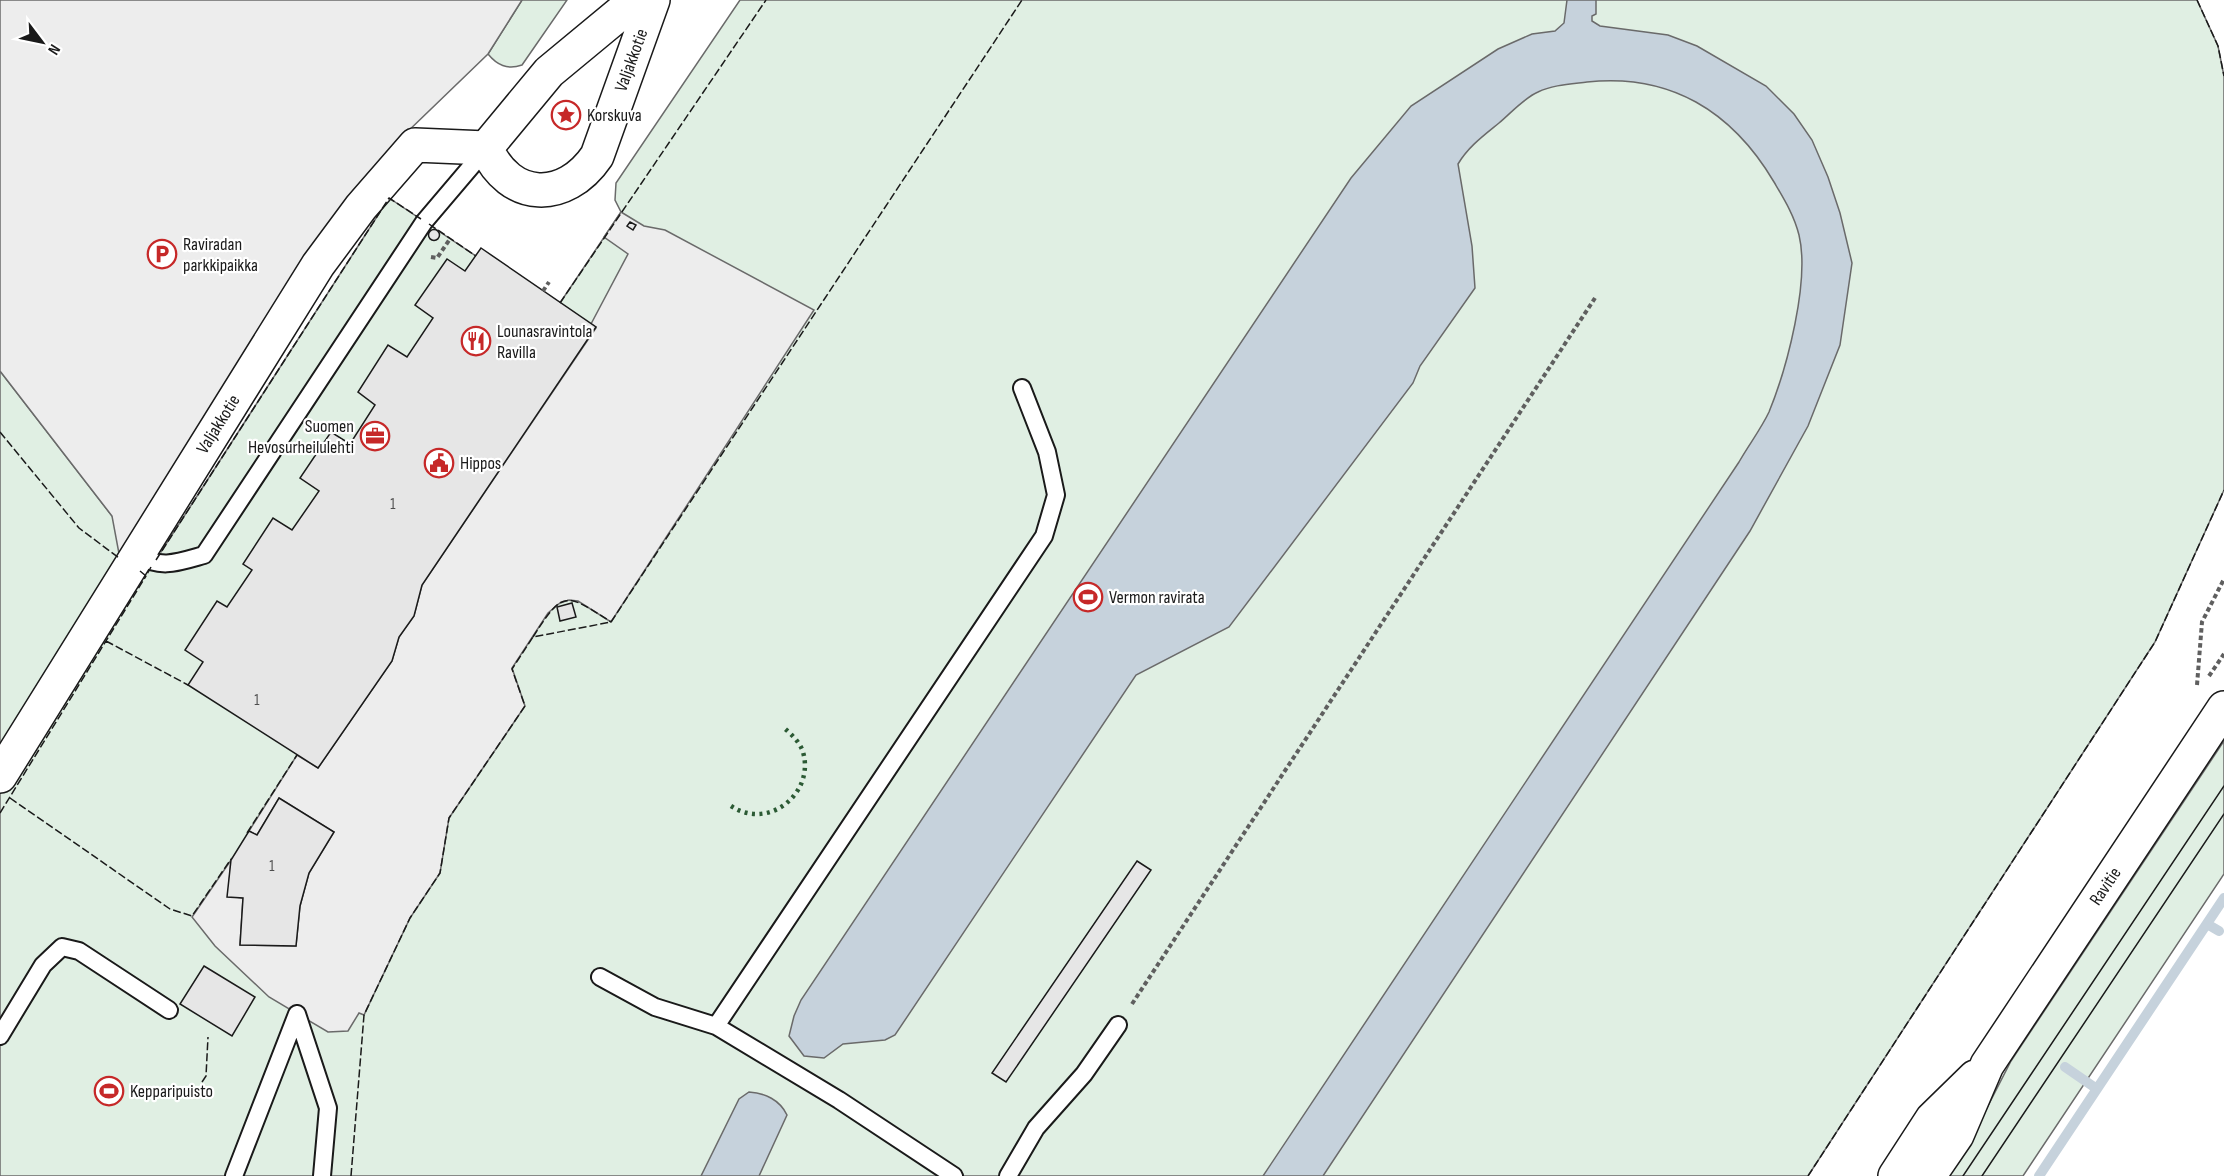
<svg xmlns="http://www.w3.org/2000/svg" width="2224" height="1176" viewBox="0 0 2224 1176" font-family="'Sofia Sans Condensed',sans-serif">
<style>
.green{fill:#e0efe3;stroke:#6a6a6a;stroke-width:1.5}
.parking{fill:#ededed;stroke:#6a6a6a;stroke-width:1.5}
.water{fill:#c6d2dc;stroke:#6a6a6a;stroke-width:1.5}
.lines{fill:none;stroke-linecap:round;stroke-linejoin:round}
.stream{stroke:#c6d2dc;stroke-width:10}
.building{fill:#e6e6e6;stroke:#1a1a1a;stroke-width:1.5}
.lane-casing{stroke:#1a1a1a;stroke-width:20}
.street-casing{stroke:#1a1a1a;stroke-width:36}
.secondary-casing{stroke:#1a1a1a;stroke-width:36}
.path{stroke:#5f5f5f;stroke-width:4;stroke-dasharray:4.5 3;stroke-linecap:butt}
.lane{stroke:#fff;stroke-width:16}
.street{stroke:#fff;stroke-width:33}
.secondary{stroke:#fff;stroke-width:33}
.tram{stroke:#1a1a1a;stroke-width:1.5}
.hedge{stroke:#2b5a34;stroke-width:4.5;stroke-dasharray:3 4.5;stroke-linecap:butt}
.fence{stroke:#1a1a1a;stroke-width:1.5;stroke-dasharray:8 3;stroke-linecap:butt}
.labels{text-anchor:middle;stroke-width:4.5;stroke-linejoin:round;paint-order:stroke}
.number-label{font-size:15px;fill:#4d4d4d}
.street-label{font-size:18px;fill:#1a1a1a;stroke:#fff}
.poi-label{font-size:18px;fill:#1a1a1a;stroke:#fff;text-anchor:start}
</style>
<rect width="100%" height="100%" fill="#fff"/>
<path class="green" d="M522 0H567L522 65C507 70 497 65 488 54Z
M740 0H2197L2218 46 2224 76V490L2155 642 1808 1176H0V371L112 516 161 552 389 198 476 256 560 303 621 212 615 200 616 183Z
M2224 741V874L2023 1176H1944L1972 1137 2011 1061Z"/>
<path class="parking" d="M0 0H522L488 54 401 138 120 559 112 516 0 371Z
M621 212 644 226 665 230 814 310 611 622 578 601 569 600 560 603 548 613 512 668 525 706 449 818 440 873 410 918 364 1015 359 1013 348 1031 328 1032 269 997 215 946 192 917 231 860 228 896 243 898 240 945 296 946 300 906 309 873 334 832 279 798 257 835 249 831 297 755 318 768 392 661 399 637 414 616 422 585 596 328 591 324 628 254 604 237Z"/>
<path class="water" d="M1567 0H1596V14L1592 16V21L1600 26 1668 35 1697 46 1766 86 1794 114 1812 140 1828 177 1840 213 1852 263 1840 345 1808 426 1750 531 1323 1176H1263L1739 462C1748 446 1761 429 1769 412 1787 368 1810 281 1799 235 1794 215 1784 199 1774 182 1732 111 1670 73 1587 82 1571 84 1552 85 1538 92 1524 98 1511 113 1499 123 1483 136 1468 147 1458 164L1472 246 1475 288 1420 366 1413 383 1229 627 1136 675 895 1035 885 1040 843 1044 824 1058 804 1056 789 1036 794 1016 801 1000 1351 178 1411 106 1498 49 1532 34 1555 31 1564 23Z
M749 1092C765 1093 780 1100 787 1115L759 1176H701L739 1099Z"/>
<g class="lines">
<path class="stream" d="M2207 924 2219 931
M2065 1067 2097 1089
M2039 1176 2224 898"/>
</g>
<path class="building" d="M630 222 636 225 633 230 627 226Z
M428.5 235a5.5 5.5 0 1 1 11 0a5.5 5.5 0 1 1-11 0Z
M481 248 596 327 422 585 414 616 399 637 392 661 318 768 188 685 203 662 185 650 217 601 227 607 252 570 243 564 273 518 292 530 319 491 300 478 331 432 350 444 375 405 358 392 388 345 407 357 433 318 415 305 447 259 465 271Z
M572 603 576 617 560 621 557 607Z
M279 798 334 832 309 873 300 906 296 946 240 945 243 898 227 897 231 860 249 831 257 835Z
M1137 861 1151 870 1006 1082 992 1073Z
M204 966 255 997 232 1036 180 1004Z"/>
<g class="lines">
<g class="lane-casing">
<path id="lane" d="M136 555C162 569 176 563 204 555L424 222 486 149
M600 977 655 1007 716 1026 839 1100 954 1176
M297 1014 328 1108 322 1176
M716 1026 1044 536 1056 495 1047 452 1022 388
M0 1036 43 965 62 947 79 951 169 1010
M234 1176 297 1014
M1008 1176 1036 1128 1084 1074 1118 1025"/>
</g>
<g class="street-casing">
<path id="street" d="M486 148 549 72 636 0
M0 776 318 265 361 207 415 145 486 148C510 202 565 203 597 156L653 0"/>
</g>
<g class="secondary-casing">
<path id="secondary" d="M1895 1176 1932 1119 1975 1077
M1929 1176 1957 1135 1987 1065 2224 708"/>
</g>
<path class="path" d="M431 257 437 258 450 239
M543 291 549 282
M2209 676 2224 654
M2197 685 2202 622 2224 579
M1132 1004 1595 298"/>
<use href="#lane" class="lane"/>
<use href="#street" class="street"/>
<use href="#secondary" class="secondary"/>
<path class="tram" d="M1963 1176 2224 786
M1982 1176 2224 814"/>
<path class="hedge" d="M731 806C769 831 815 793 803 752 800 742 791 734 783 727"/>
<path class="fence" d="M2197 0 2218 46 2224 76
M429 224 476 256
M560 303 766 0
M0 432 79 528 119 558
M156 560 389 198 421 219
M140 571 146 576 151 567
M533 637C563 590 565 592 611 622
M106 641 188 685
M10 798 170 909 192 916 231 859
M0 813 146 576
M247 833 297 755
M202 1082 206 1076 208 1037
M351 1176 364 1015 410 918 440 873 449 818 525 706 512 669 533 637 611 622 1022 0
M1808 1176 2155 642 2224 490"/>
</g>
<defs>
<g id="sight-ring" transform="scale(1.5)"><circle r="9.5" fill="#fff" stroke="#c62828" stroke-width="1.5"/><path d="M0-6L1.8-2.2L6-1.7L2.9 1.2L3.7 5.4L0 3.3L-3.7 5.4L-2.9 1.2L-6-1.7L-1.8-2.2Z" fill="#c62828"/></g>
<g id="parking-ring" transform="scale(1.5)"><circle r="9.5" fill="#fff" stroke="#c62828" stroke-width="1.5"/><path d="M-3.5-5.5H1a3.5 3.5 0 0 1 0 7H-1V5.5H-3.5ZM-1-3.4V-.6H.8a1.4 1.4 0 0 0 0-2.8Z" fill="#c62828"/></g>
<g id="restaurant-ring" transform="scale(1.5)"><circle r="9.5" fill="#fff" stroke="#c62828" stroke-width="1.5"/><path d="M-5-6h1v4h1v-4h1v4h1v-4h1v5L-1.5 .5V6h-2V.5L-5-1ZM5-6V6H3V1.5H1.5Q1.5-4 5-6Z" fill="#c62828"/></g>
<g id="office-ring" transform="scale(1.5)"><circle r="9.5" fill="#fff" stroke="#c62828" stroke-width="1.5"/><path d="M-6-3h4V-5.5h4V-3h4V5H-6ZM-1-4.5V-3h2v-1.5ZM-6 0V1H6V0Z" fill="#c62828"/></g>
<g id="civic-ring" transform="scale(1.5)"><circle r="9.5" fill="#fff" stroke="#c62828" stroke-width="1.5"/><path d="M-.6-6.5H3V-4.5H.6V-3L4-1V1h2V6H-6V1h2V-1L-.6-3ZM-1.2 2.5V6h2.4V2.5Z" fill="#c62828"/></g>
<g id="stadium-ring" transform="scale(1.5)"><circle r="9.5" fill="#fff" stroke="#c62828" stroke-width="1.5"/><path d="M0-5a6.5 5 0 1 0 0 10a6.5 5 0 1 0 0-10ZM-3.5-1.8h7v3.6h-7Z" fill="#c62828"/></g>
</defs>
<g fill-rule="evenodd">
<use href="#sight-ring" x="566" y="115"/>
<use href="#parking-ring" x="162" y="254"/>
<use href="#restaurant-ring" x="476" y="341"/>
<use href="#office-ring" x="375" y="436"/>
<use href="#civic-ring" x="439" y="463"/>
<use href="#stadium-ring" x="1088" y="597"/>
<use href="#stadium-ring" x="109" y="1091"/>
</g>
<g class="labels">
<g class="number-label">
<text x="393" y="509">1</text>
<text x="257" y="705">1</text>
<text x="272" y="871">1</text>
</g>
<g class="street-label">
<text transform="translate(631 60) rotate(-70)" y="6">Valjakkotie</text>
<text transform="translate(218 424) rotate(-58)" y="6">Valjakkotie</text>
<text transform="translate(2105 886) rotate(-56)" y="6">Ravitie</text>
</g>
<g class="poi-label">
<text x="587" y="121">Korskuva</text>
<text x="183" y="250">Raviradan<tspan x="183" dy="21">parkkipaikka</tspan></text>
<text x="497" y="337">Lounasravintola<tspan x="497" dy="21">Ravilla</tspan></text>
<text x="354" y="432" text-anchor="end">Suomen<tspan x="354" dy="21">Hevosurheilulehti</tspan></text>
<text x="460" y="469">Hippos</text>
<text x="1109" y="603">Vermon ravirata</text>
<text x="130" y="1097">Kepparipuisto</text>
</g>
</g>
<g transform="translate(42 42) rotate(122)" stroke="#ffffff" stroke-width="4.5" paint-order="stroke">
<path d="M0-4.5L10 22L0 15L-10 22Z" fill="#1a1a1a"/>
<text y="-9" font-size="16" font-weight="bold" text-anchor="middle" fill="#1a1a1a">N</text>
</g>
</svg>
